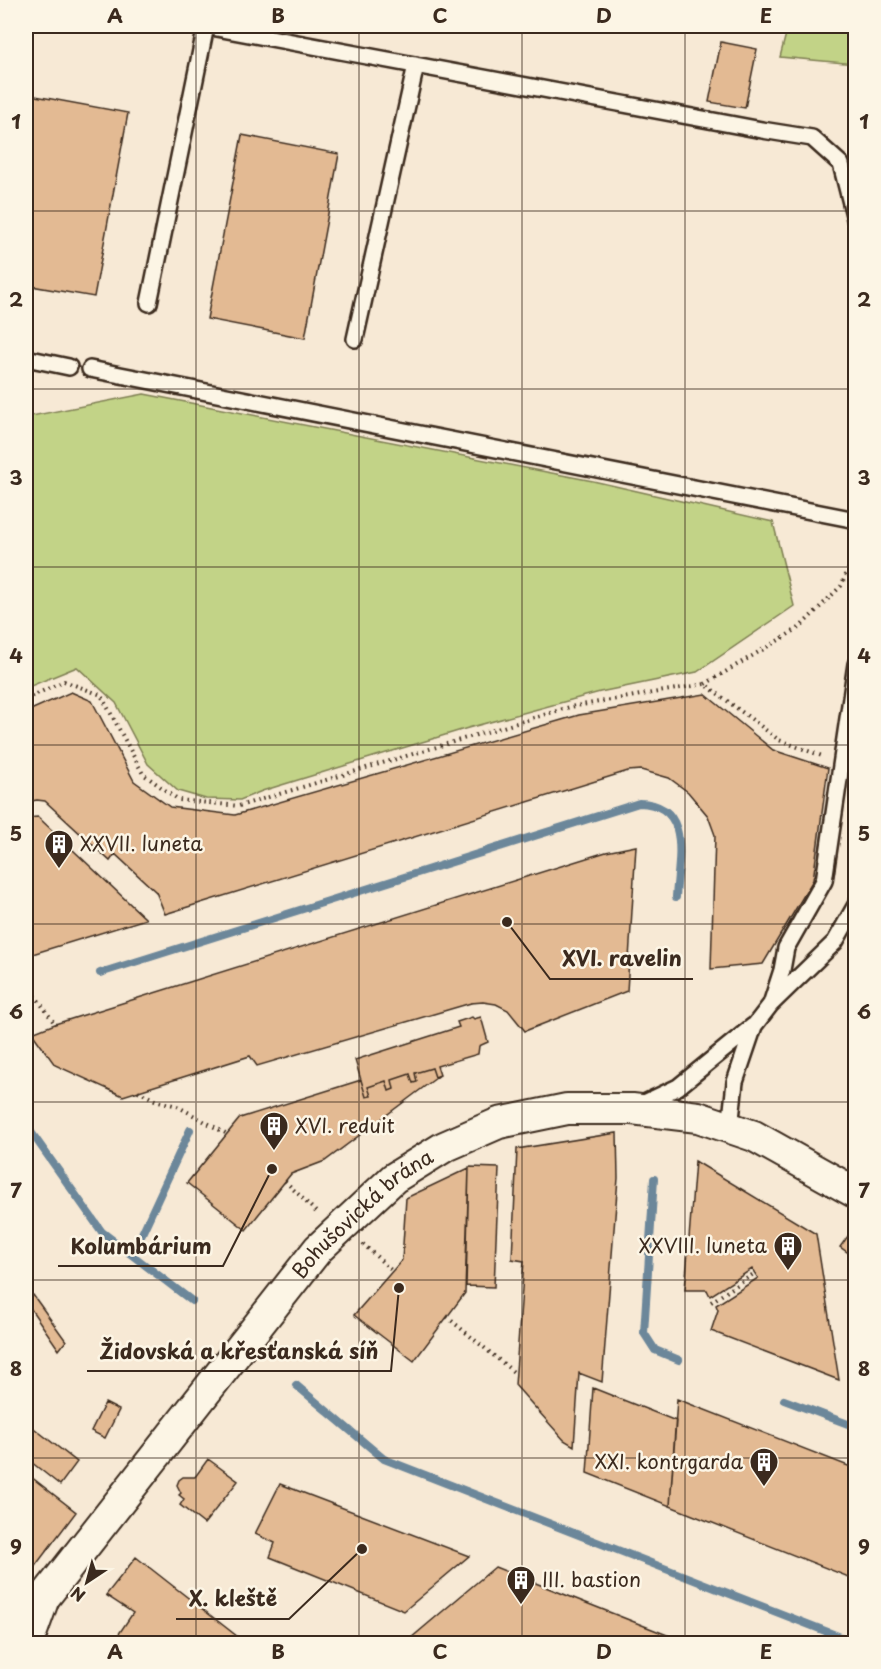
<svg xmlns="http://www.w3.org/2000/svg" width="881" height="1669" viewBox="0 0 881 1669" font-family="'Playpen Sans',sans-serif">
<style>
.green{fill:#c2d387;stroke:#7e7e52;stroke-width:1.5}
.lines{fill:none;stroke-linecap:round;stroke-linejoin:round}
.stream{stroke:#6c879a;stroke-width:8}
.building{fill:#e3ba93;stroke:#3b2a1e;stroke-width:1.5}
.lane-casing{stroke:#3b2a1e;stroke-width:20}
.street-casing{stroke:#3b2a1e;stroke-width:34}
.path{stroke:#3b2a1e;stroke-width:4;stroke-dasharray:1.5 4.5;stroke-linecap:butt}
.lane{stroke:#fcf5e5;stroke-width:15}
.street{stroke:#fcf5e5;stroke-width:30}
.grid{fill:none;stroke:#3b2a1e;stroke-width:1.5;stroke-opacity:0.55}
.labels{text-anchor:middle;stroke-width:5;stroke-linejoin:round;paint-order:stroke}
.poi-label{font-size:20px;fill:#3b2a1e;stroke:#fcf5e5;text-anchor:start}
.street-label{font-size:20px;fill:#3b2a1e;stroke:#fcf5e5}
.leader{fill:none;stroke:#3b2a1e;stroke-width:2}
.callout-dot{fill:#3b2a1e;stroke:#fcf5e5;stroke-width:2}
.callout-label{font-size:21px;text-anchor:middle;font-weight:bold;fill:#3b2a1e;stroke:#fcf5e5;stroke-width:5;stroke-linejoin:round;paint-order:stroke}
.neatline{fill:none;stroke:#3b2a1e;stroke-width:2}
.grid-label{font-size:20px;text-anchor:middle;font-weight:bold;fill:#3b2a1e}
</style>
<rect width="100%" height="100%" fill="#f7e9d5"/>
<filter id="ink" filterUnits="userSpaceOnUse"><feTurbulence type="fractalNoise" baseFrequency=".0167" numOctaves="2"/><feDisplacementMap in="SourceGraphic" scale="12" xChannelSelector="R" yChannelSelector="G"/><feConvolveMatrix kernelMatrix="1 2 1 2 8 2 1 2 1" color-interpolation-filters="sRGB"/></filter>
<g filter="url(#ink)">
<path class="green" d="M788 26H855V64L780 57Z
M144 394 593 481 773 522 794 606 697 672 600 692 468 728 262 791 240 800 206 799 178 791 148 764 116 703 77 667 26 688V417Z"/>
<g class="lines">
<path class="stream" d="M100 973 639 803C693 804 678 861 676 897
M26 1125 102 1232 192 1301
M654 1179 644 1333 655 1350 679 1360
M132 1255 190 1130
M296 1385 384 1459 856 1643
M784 1400 856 1427"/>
</g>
<path class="building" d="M721 42 757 49 745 108 709 102Z
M30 95 128 113 94 297 26 285V119Z
M242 135 339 154 305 338 207 319Z
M71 692 92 701 134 781 170 807 235 815 579 715 705 694 773 750 828 768 813 880 763 964 711 969 715 835 708 816 688 792 669 778 641 770 628 771 165 914 156 892 115 854 110 861 45 801 37 800 26 802V712Z
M38 817 146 919 26 956V818Z
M636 846 627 991 525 1031 508 1010 496 1004 483 1002 471 1003 257 1066 250 1056 123 1096 55 1065 32 1033 55 1024 606 852Z
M472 1017 474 1019 481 1017 488 1042 479 1046 478 1054 437 1066 440 1075 435 1077 432 1068 415 1073 417 1082 413 1083 410 1074 392 1080 394 1089 389 1091 386 1081 368 1087 371 1096 366 1097 355 1060 459 1027 457 1022Z
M432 1068 435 1077 440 1075 325 1161 291 1174 246 1230 187 1183 240 1118 361 1080 366 1097 371 1096 368 1087 386 1081 389 1091 394 1089 392 1080 410 1074 413 1083 417 1082 415 1073Z
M617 1133 618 1178 602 1382 579 1373 574 1446 564 1440 515 1385 524 1261 512 1259 517 1149Z
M695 1161 816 1234 839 1380 711 1331 718 1310 716 1305 758 1278 752 1269 710 1296 707 1290H685Z
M469 1167 499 1168 494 1287 466 1286Z
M469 1168 465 1293 414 1361 354 1315 402 1260 406 1198Z
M856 1225V1258L840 1247Z
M33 1295 66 1341 59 1350 26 1302V1300Z
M593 1388 676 1421 670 1506 587 1473Z
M677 1399 856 1469V1580L670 1506Z
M105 1403 119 1410 105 1438 91 1431Z
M26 1422 77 1462 60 1485 26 1458Z
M208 1459 238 1481 204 1524 180 1505 184 1499 179 1495 181 1493 177 1485 179 1480 183 1477H195Z
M26 1473 76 1512 26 1578Z
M280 1484 469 1556 404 1611 270 1557 275 1543 255 1534Z
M136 1557 150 1568 247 1644H112L133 1613 106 1595Z
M495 1567 690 1644H404Z"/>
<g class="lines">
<g class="lane-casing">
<path id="lane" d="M206 26 762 130 812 138 841 164 856 223
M149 303 206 26
M355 339 416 65
M26 358 69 367
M90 369 856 520
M771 1004 782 970 786 948 824 881 856 664
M640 1105 678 1087 753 1026
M730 1128 735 1082 754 1026 771 1004 835 942 856 905"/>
</g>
<g class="street-casing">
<g id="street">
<path id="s1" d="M29 1644 30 1637 44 1598 318 1249 394 1178 444 1147 499 1123 567 1109H632L698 1117 754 1136 856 1193"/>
</g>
</g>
<path class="path" d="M705 684 799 628 841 586 856 552
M26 699 64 681 101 695 143 774 179 800 239 806 570 707 705 684 779 740 822 756
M26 987 39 1001 55 1024
M138 1091 155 1100 177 1106 227 1134
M285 1181 316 1212
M363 1244 392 1271
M711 1302 755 1273
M447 1317 516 1374"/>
<use href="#lane" class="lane"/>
<use href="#street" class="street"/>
</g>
</g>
<path class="grid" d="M196 26V1644M359 26V1644M522 26V1644M685 26V1644M26 211H856M26 389H856M26 567H856M26 745H856M26 924H856M26 1102H856M26 1280H856M26 1458H856"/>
<defs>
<g id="building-pin" transform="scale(1.5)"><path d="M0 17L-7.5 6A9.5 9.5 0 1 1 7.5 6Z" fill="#3b2a1e" stroke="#fcf5e5"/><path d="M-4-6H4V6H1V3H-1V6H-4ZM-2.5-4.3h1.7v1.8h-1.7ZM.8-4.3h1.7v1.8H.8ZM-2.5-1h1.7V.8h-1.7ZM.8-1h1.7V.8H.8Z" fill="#fff"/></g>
</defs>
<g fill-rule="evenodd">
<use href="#building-pin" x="59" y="844"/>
<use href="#building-pin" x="274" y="1126"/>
<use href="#building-pin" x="788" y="1246"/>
<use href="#building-pin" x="764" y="1462"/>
<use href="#building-pin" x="521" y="1580"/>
</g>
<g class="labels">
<g class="poi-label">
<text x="80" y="851">XXVII. luneta</text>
<text x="295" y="1133">XVI. reduit</text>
<text x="767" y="1253" text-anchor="end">XXVIII. luneta</text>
<text x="743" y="1469" text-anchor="end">XXI. kontrgarda</text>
<text x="542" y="1587">III. bastion</text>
</g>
<g class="street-label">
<text dy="7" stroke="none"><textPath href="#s1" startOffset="549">Bohušovická brána</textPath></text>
</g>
</g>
<path class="leader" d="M507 922L550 979H693M272 1169L223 1266H58M399 1288L391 1371H87M362 1549L289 1619H176"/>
<g class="callout-dot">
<circle cx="507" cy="922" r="6"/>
<circle cx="272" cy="1169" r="6"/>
<circle cx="399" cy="1288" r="6"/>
<circle cx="362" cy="1549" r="6"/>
</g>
<g class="callout-label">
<text x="622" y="966">XVI. ravelin</text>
<text x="141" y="1254">Kolumbárium</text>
<text x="239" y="1359">Židovská a křesťanská síň</text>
<text x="233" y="1606">X. kleště</text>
</g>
<rect width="881" height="1669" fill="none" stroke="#fcf5e5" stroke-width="66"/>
<g transform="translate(87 1582) rotate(216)" stroke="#fcf5e5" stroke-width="4.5" paint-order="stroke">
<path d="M0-4.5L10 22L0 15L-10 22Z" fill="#3b2a1e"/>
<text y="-9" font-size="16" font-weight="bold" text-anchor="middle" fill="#3b2a1e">N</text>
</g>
<rect x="33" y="33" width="815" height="1603" class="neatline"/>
<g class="grid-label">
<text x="115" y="23">A</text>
<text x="278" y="23">B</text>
<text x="440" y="23">C</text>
<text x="604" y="23">D</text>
<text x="766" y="23">E</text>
<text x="16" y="129">1</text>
<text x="864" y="129">1</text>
<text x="16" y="307">2</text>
<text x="864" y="307">2</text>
<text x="16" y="485">3</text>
<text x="864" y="485">3</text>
<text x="16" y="663">4</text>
<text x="864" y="663">4</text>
<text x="16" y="841">5</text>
<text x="864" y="841">5</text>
<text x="16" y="1019">6</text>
<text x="864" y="1019">6</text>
<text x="16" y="1198">7</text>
<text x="864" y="1198">7</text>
<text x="16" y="1376">8</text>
<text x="864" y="1376">8</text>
<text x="16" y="1554">9</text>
<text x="864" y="1554">9</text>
<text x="115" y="1659">A</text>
<text x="278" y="1659">B</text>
<text x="440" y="1659">C</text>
<text x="604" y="1659">D</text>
<text x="766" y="1659">E</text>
</g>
</svg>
